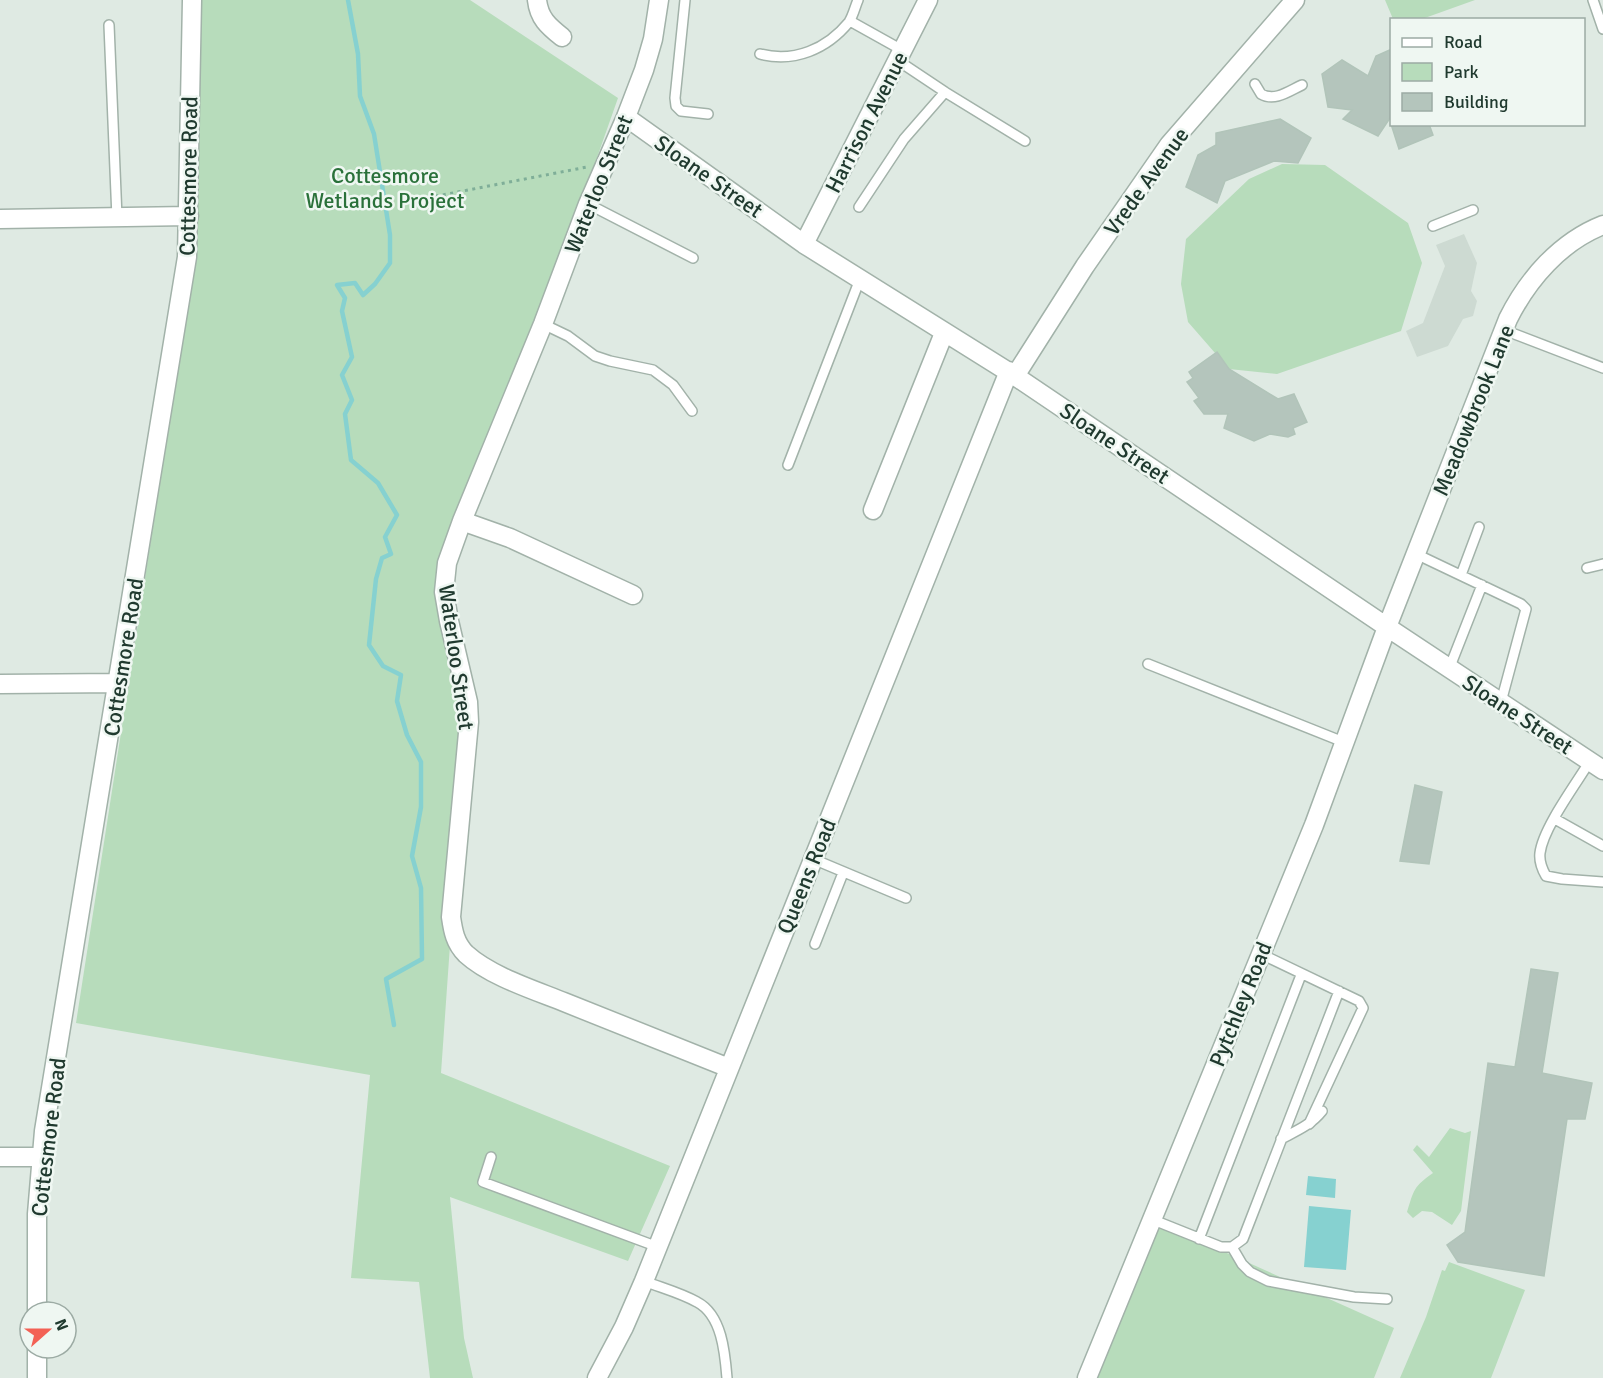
<svg xmlns="http://www.w3.org/2000/svg" width="1603" height="1378" viewBox="0 0 1603 1378" font-family="Signika,sans-serif">
<style>
.built{fill:#cddad2}
.green{fill:#b7dcbb}
.water{fill:#86d1d0}
.lines{fill:none;stroke-linecap:round;stroke-linejoin:round}
.stream{stroke:#86d1d0;stroke-width:4.5}
.building{fill:#b4c5bc;stroke:#b1c4b9;stroke-width:1.5}
.service-casing{stroke:#a2b2a9;stroke-width:12}
.minor-casing{stroke:#a2b2a9;stroke-width:21}
.path{stroke:#7fae98;stroke-width:3;stroke-dasharray:3 4.5;stroke-linecap:butt}
.service{stroke:#fff;stroke-width:9}
.minor{stroke:#fff;stroke-width:18}
.labels{text-anchor:middle;stroke-width:5;stroke-linejoin:round;paint-order:stroke}
.street-label{font-size:22px;fill:#203a2f;stroke:#eff7f2}
.park-label{font-size:22px;fill:#2a713a;stroke:#eff7f2}
</style>
<rect width="100%" height="100%" fill="#dfeae3"/>
<path class="built" d="M1464 234 1477 263 1471 291 1477 301 1473 316 1463 319 1448 346 1417 357 1406 331 1423 323 1445 266 1436 245Z"/>
<path class="green" d="M194 0H470L618 98 445 589 467 704 441 1073 670 1166 628 1261 450 1197 464 1338 473 1378H430L419 1282 351 1278 370 1075 76 1023 196 249Z
M1385 0H1475L1422 19H1393Z
M1282 164 1325 165 1408 223 1422 263 1401 331 1277 374 1229 369 1188 322 1181 284 1186 239 1249 179Z
M1450 1128 1465 1133 1471 1131 1461 1211 1452 1225 1432 1212 1422 1211 1413 1218 1407 1212C1414 1190 1413 1187 1433 1173L1413 1150 1417 1145 1429 1157Z
M1151 1219 1394 1328 1374 1378H1093Z
M1449 1262 1525 1290 1491 1378H1400L1426 1317 1442 1270 1445 1271Z"/>
<path class="water" d="M1308 1176 1336 1179 1335 1198 1306 1195Z
M1309 1206 1351 1210 1346 1270 1304 1267Z"/>
<g class="lines">
<path class="stream" d="M348 0 358 54 360 96 374 134 390 235V263L375 284 363 295 355 283 337 285 345 298 342 311 352 357 342 375 352 400 345 414 351 460 378 483 397 515 385 537 391 554 382 558 376 579 369 645 383 666 401 675 397 701 407 735 421 762V807L412 856 421 888 422 959 386 979 394 1025"/>
</g>
<path class="building" d="M1392 49V115L1378 136 1343 119 1352 110 1328 107 1322 74 1342 60 1368 76 1376 56Z
M1280 119 1311 138 1298 163 1274 161 1225 181 1217 203 1186 187 1198 155 1216 145V133Z
M1391 124H1429L1433 135 1399 149Z
M1217 352 1229 369 1278 399 1294 394 1307 422 1293 428 1295 434 1288 437 1270 434 1254 441 1224 428 1228 414H1204L1194 401 1199 398 1187 382 1193 378 1189 372Z
M1415 785 1442 792 1429 864 1400 861Z
M1531 969 1558 973 1542 1073 1592 1083 1585 1119H1567L1544 1276 1458 1262 1447 1245 1465 1232 1488 1063 1515 1067Z"/>
<g class="lines">
<g class="service-casing">
<path id="service" d="M685 0 675 98 676 106 681 111 708 114
M1593 0 1603 29
M850 21 902 50
M109 25 117 218
M760 54C794 63 827 49 849 22 853 16 855 7 858 0
M897 60 945 92 1025 141
M1255 84 1261 94C1275 102 1289 91 1302 85
M588 204 693 258
M859 207 904 139 945 92
M1433 226 1473 210
M543 324 568 336 595 356 610 361 653 370 673 385 692 411
M1504 330 1603 368
M788 465 860 279
M1416 554 1521 604 1526 609 1501 702
M1587 568 1603 564
M1461 575 1479 527
M1148 664 1346 743
M1449 669 1482 585
M1590 761C1576 784 1543 828 1540 853 1539 861 1542 869 1546 876L1562 879 1603 882
M1555 819 1603 846
M813 859 906 898
M815 944 843 873
M1261 954 1359 1001 1363 1008 1309 1124 1322 1111C1311 1125 1296 1131 1281 1139
M491 1157 483 1182 658 1247
M1151 1219 1221 1247H1232L1243 1239 1339 991
M1199 1239 1301 975
M1232 1247 1242 1264 1250 1272 1268 1281 1354 1297 1387 1299
M644 1281C662 1288 681 1293 697 1302 722 1315 725 1353 727 1378"/>
</g>
<g class="minor-casing">
<path id="minor" d="M537 0C539 18 548 26 562 37
M659 0 653 39 644 70 626 117 588 204 543 324 462 521 447 563 444 592 449 621 468 702 469 722 451 917C453 931 455 943 466 954 490 976 534 990 564 1002 619 1024 674 1046 729 1068
M626 117 804 244 1015 376 1387 627 1603 770
M0 219 189 216
M804 244 928 0
M1015 376 1085 266 1169 145 1295 0
M873 510 944 333
M462 521 510 538 633 595
M0 684 119 683
M0 1157H41
M37 1312V1214L44 1131 187 257 192 0
M37 1378V1348
M597 1378 624 1327 644 1281 1009 371
M1087 1378 1314 825 1387 627 1508 319C1528 279 1560 242 1603 225"/>
</g>
<path class="path" d="M406 202 587 167"/>
<use href="#service" class="service"/>
<use href="#minor" class="minor"/>
</g>
<g class="labels">
<g class="street-label">
<text transform="translate(866 122) rotate(-63)" y="8">Harrison Avenue</text>
<text transform="translate(188 176) rotate(-89)" y="8">Cottesmore Road</text>
<text transform="translate(709 176) rotate(35)" y="8">Sloane Street</text>
<text transform="translate(1146 181) rotate(-54)" y="8">Vrede Avenue</text>
<text transform="translate(598 184) rotate(-68)" y="8">Waterloo Street</text>
<text transform="translate(1473 410) rotate(-68)" y="8">Meadowbrook Lane</text>
<text transform="translate(1115 443) rotate(34)" y="8">Sloane Street</text>
<text transform="translate(123 657) rotate(-81)" y="8">Cottesmore Road</text>
<text transform="translate(457 657) rotate(82)" y="8">Waterloo Street</text>
<text transform="translate(1518 714) rotate(33)" y="8">Sloane Street</text>
<text transform="translate(806 876) rotate(-68)" y="8">Queens Road</text>
<text transform="translate(1240 1004) rotate(-68)" y="8">Pytchley Road</text>
<text transform="translate(48 1137) rotate(-83)" y="8">Cottesmore Road</text>
</g>
<g class="park-label">
<text x="385" y="183">Cottesmore<tspan x="385" dy="25">Wetlands Project</tspan></text>
</g>
</g>
<rect x="1390" y="18" width="195" height="108" fill="#eff7f2" stroke="#9caba4" stroke-width="1.5"/>
<rect x="1402" y="38" width="30" height="9" fill="#ffffff" stroke="#9caba4" stroke-width="1.5"/>
<text x="1444" y="48" font-size="18" fill="#203a2f">Road</text>
<rect x="1402" y="63" width="30" height="18" fill="#b7dcbb" stroke="#9caba4" stroke-width="1.5"/>
<text x="1444" y="78" font-size="18" fill="#203a2f">Park</text>
<rect x="1402" y="93" width="30" height="18" fill="#b4c5bc" stroke="#9caba4" stroke-width="1.5"/>
<text x="1444" y="108" font-size="18" fill="#203a2f">Building</text>
<g transform="translate(48 1330) rotate(69)"><circle r="28" fill="#eff7f2" stroke="#9caba4" stroke-width="1.5"/>
<path d="M0-4.5L10 22L0 15L-10 22Z" fill="#f36155"/>
<text y="-9" font-size="16" font-weight="bold" text-anchor="middle" fill="#203a2f">N</text>
</g>
</svg>
